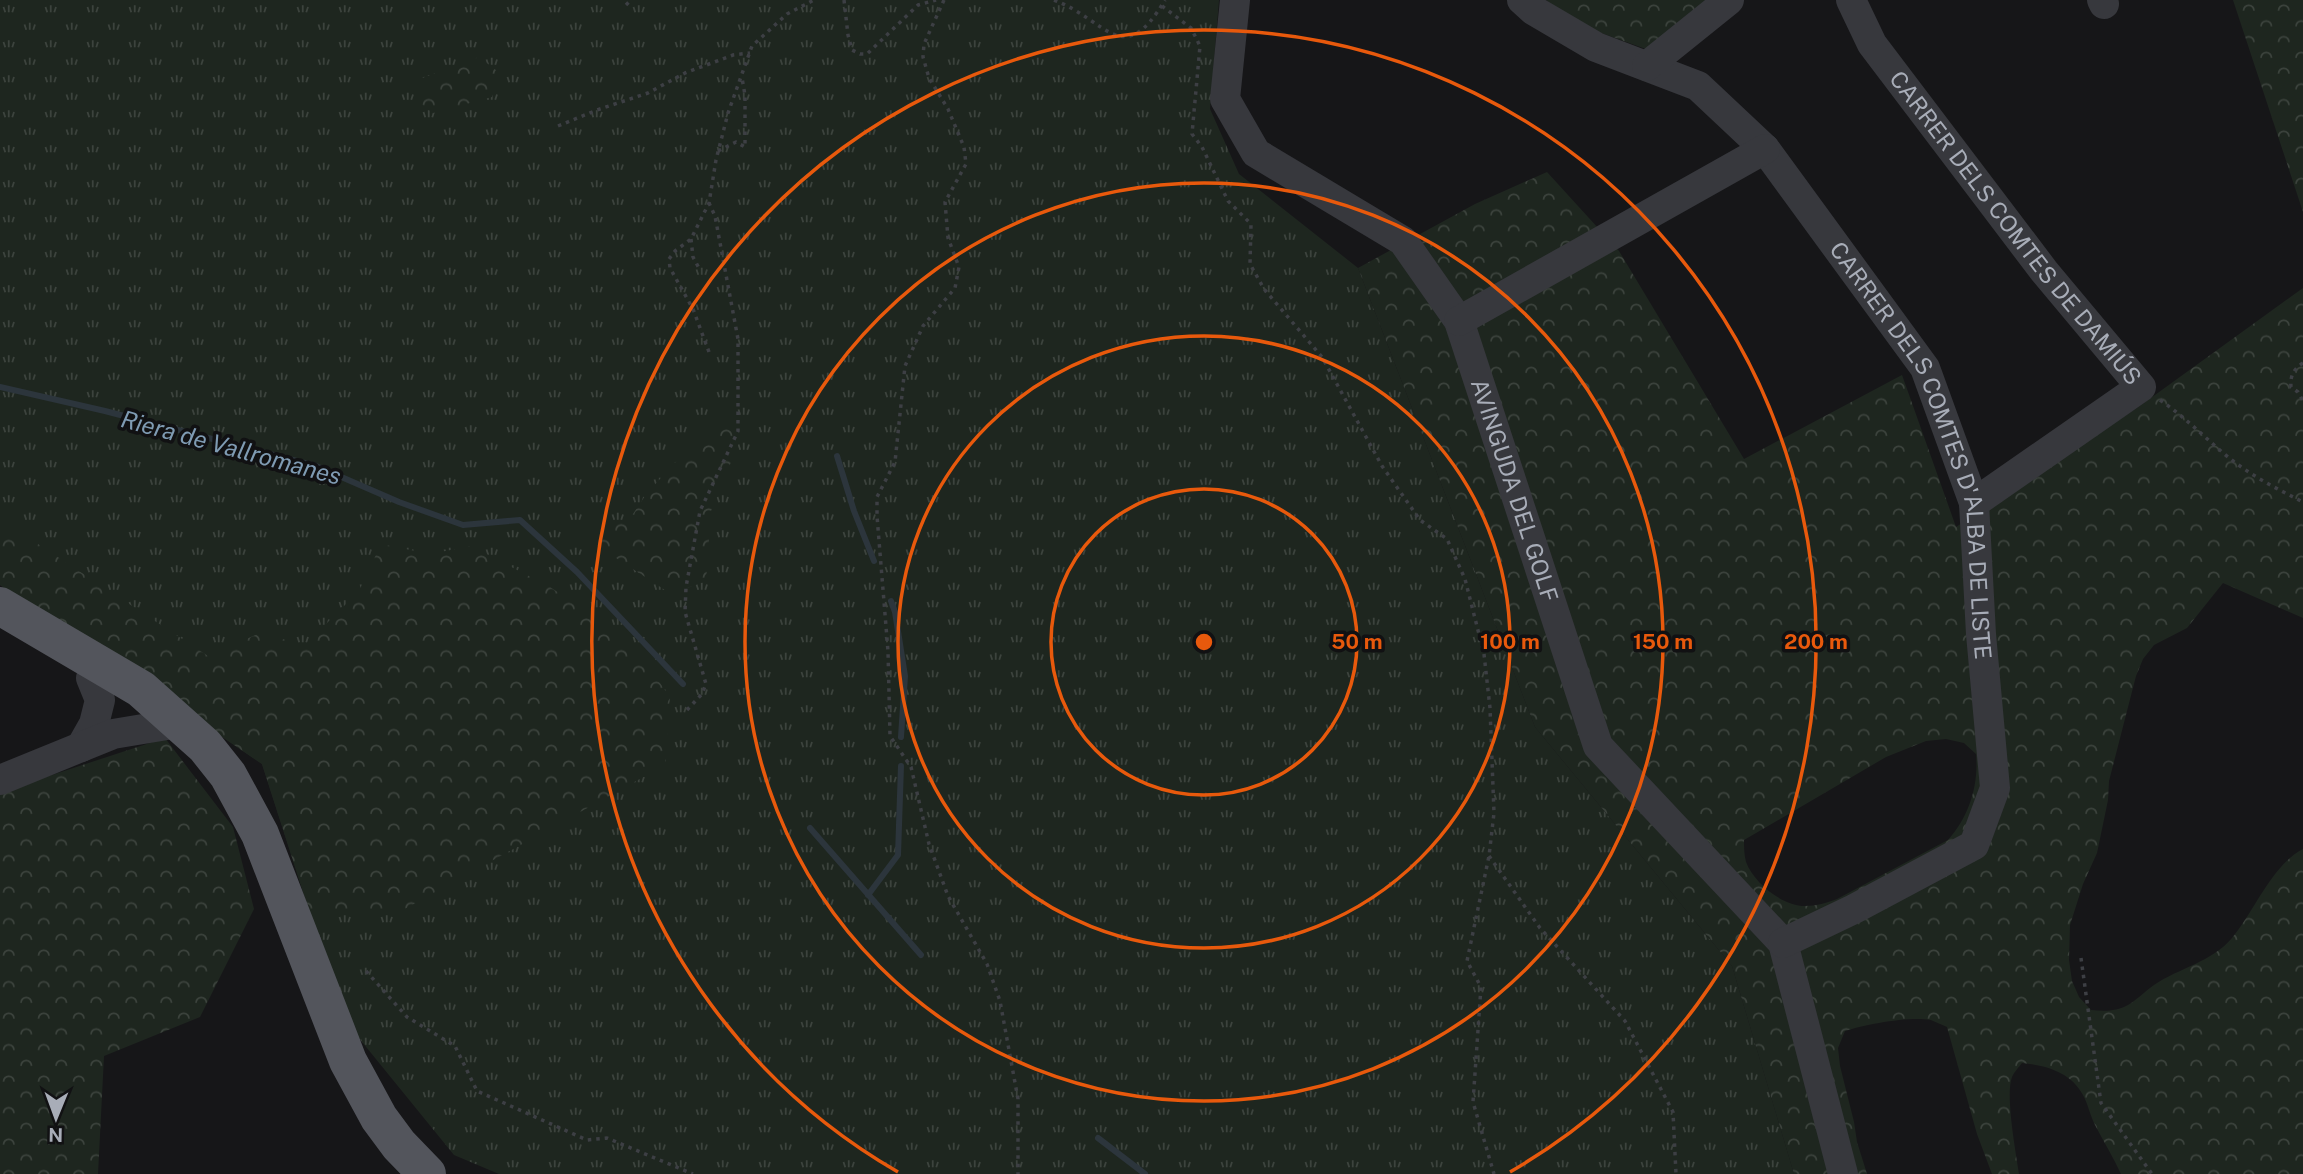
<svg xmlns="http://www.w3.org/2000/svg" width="2303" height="1174" viewBox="0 0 2303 1174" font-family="'Public Sans',sans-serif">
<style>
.grass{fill:url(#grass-tufts)}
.forest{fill:url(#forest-crowns);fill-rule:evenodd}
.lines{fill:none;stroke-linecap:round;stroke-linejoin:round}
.stream{stroke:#2c353c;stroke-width:6}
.path{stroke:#3d3f44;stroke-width:3.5;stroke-dasharray:3.5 5;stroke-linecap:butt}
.minor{stroke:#37383d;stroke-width:30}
.major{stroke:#53555c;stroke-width:38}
.ring{fill:none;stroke:#e8590c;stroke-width:3.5}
.labels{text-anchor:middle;stroke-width:7;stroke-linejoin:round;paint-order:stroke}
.street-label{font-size:23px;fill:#a8adb8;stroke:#111113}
.water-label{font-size:24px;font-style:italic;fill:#7f9bb3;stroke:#111113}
.centre{fill:#e8590c;stroke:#111113;stroke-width:3.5}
.ring-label{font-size:21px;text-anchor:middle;font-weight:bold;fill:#e8590c;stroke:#111113;stroke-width:7;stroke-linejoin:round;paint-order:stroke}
</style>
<defs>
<pattern id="grass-tufts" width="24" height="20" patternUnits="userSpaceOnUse" patternTransform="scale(1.75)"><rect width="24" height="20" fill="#1e261f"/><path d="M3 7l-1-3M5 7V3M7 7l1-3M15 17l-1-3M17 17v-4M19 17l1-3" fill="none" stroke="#3c433d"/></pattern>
<pattern id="forest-crowns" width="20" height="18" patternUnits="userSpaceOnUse" patternTransform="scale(1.75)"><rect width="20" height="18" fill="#1e261f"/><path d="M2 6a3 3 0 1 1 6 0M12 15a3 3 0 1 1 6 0" fill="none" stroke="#3c433d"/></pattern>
</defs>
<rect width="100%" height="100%" fill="#161618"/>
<path class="grass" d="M0 0H1219L1210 109 1239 174 1358 268 1535 727 1732 966 1794 1174H499L454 1155 345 1021 262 764 0 585Z"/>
<path class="forest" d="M1546 0H1721L1657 53 1579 25Z
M2233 0H2303V212Z
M479 57 501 74 492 97 433 113 420 103 417 80Z
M1547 172 1619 251 1744 459 1902 375 1956 527 2137 408 2303 288V618L2223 583 2187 628 2154 645 2143 659 2136 676 2109 781 2108 800 2097 853 2083 884 2070 925 2069 960 2072 981 2079 997 2091 1010C2103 1011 2116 1012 2128 1005 2137 1000 2145 991 2154 985 2179 968 2212 962 2232 938 2254 912 2272 865 2303 849V1174H2121C2113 1157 2104 1142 2095 1125 2090 1115 2088 1104 2083 1095 2071 1072 2045 1065 2022 1063 2019 1067 2014 1072 2012 1077 2005 1095 2016 1153 2019 1174H1992L1977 1134 1947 1027C1942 1025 1936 1022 1931 1020 1910 1016 1866 1024 1845 1031L1838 1048 1840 1066 1854 1122 1857 1142 1867 1174H1794L1732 966 1535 727 1358 268 1475 204ZM1946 739 1964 743 1976 754C1979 785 1969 817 1948 840L1837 899C1826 903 1817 906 1805 906 1782 906 1754 883 1746 862 1744 855 1744 847 1744 840L1886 757 1926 741Z
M729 422 740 440 711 511 706 581 671 594 581 535 631 517 647 493 708 427Z
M0 519 208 656 260 633 305 645 359 591 381 544 430 554 471 546 550 587 630 641 670 697 665 765 403 910 311 917 262 764 0 585Z
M165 738 233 827 254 909 200 1017 104 1056 98 1174H0V792Z"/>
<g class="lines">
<path class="stream" d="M0 387 105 411 316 466 399 502 463 525 520 520 577 572 683 684
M837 456 854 511 874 561
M891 601 895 612 905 676 901 737
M810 828 921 955
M868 895 898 855 901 766
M1098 1138 1145 1174"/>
<path class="path" d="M844 0 848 35 852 50 860 54H867L918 5 936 0
M944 0 924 44 923 57 929 78 948 109 964 147 966 164 945 202 948 238 959 267 955 288 923 326 905 366 895 462 877 497V516L888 651 890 736 911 767 929 844 948 896 987 964 1000 1001 1018 1099V1174
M1054 0C1107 20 1123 71 1165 0
M626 5 631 0
M1162 6 1191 28 1200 46 1192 134 1202 147 1228 201 1251 224 1250 264 1264 289 1322 357 1382 466 1420 520 1447 539 1465 579 1484 654 1490 708 1494 813 1489 856 1467 961 1481 987 1473 1102 1494 1174
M558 126 597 110 648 93 685 73 733 55 750 53
M718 151 736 142 745 147V95L742 78
M691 239 693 257 700 270
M709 352 693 309 670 268 669 259 675 251 691 239 709 203 716 160 728 113 752 46 787 14 814 0
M2303 363C2294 369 2290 375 2291 387L2298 392 2303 401
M2160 400C2185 417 2205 438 2228 457 2250 475 2277 489 2303 502
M687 710 702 694 706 684 685 612 686 587 700 511 738 431V339L715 216 709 203
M1489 856 1540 928 1625 1021 1673 1112 1676 1174
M2081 958 2101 1103 2152 1174
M366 971 407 1017 455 1046 477 1091 587 1140 607 1138 693 1174"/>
<g class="minor">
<path id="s1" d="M1235 0 1225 99 1256 153 1403 241 1459 321 1598 746 1783 943 1843 1174"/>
<path id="s2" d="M1522 0 1533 10 1596 47 1698 86 1765 149 1925 368 1974 503 1981 634 1995 788 1974 845 1854 909 1783 943"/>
<path id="s3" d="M1851 0 1872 44 2044 271 2141 387 1974 503"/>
<path d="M2102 0 2104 4"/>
<path d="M1647 66 1729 0"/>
<path d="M1459 321 1765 149"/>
<path d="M81 747 94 724 100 700 91 678"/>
<path d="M0 780 113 734 179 723"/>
</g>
<path class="major" d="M0 606 141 689 205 746 228 775 260 834 348 1061 379 1118 399 1145 427 1174"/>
</g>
<g class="ring">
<circle cx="1204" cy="642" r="153"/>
<circle cx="1204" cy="642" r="306"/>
<circle cx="1204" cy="642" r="459"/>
<path d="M898 1172A612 612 0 1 1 1510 1172"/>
</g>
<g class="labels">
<g class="street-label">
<text dy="8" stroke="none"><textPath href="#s3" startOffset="282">CARRER DELS COMTES DE DAMIÚS</textPath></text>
<text dy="8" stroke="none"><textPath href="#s2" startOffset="634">CARRER DELS COMTES D'ALBA DE LISTE</textPath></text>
<text dy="8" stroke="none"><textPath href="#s1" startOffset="609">AVINGUDA DEL GOLF</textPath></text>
</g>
<g class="water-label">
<text transform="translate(231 448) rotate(15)" y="8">Riera de Vallromanes</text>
</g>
</g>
<circle cx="1204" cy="642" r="10" class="centre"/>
<g class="ring-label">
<text x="1357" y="649">50 m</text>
<text x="1510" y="649">100 m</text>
<text x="1663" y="649">150 m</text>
<text x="1816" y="649">200 m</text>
</g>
<g transform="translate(56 1118) rotate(181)" stroke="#111113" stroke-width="5" paint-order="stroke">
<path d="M0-5L12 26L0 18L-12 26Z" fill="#a8adb8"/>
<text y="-10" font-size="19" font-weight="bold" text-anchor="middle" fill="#a8adb8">N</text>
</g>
</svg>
